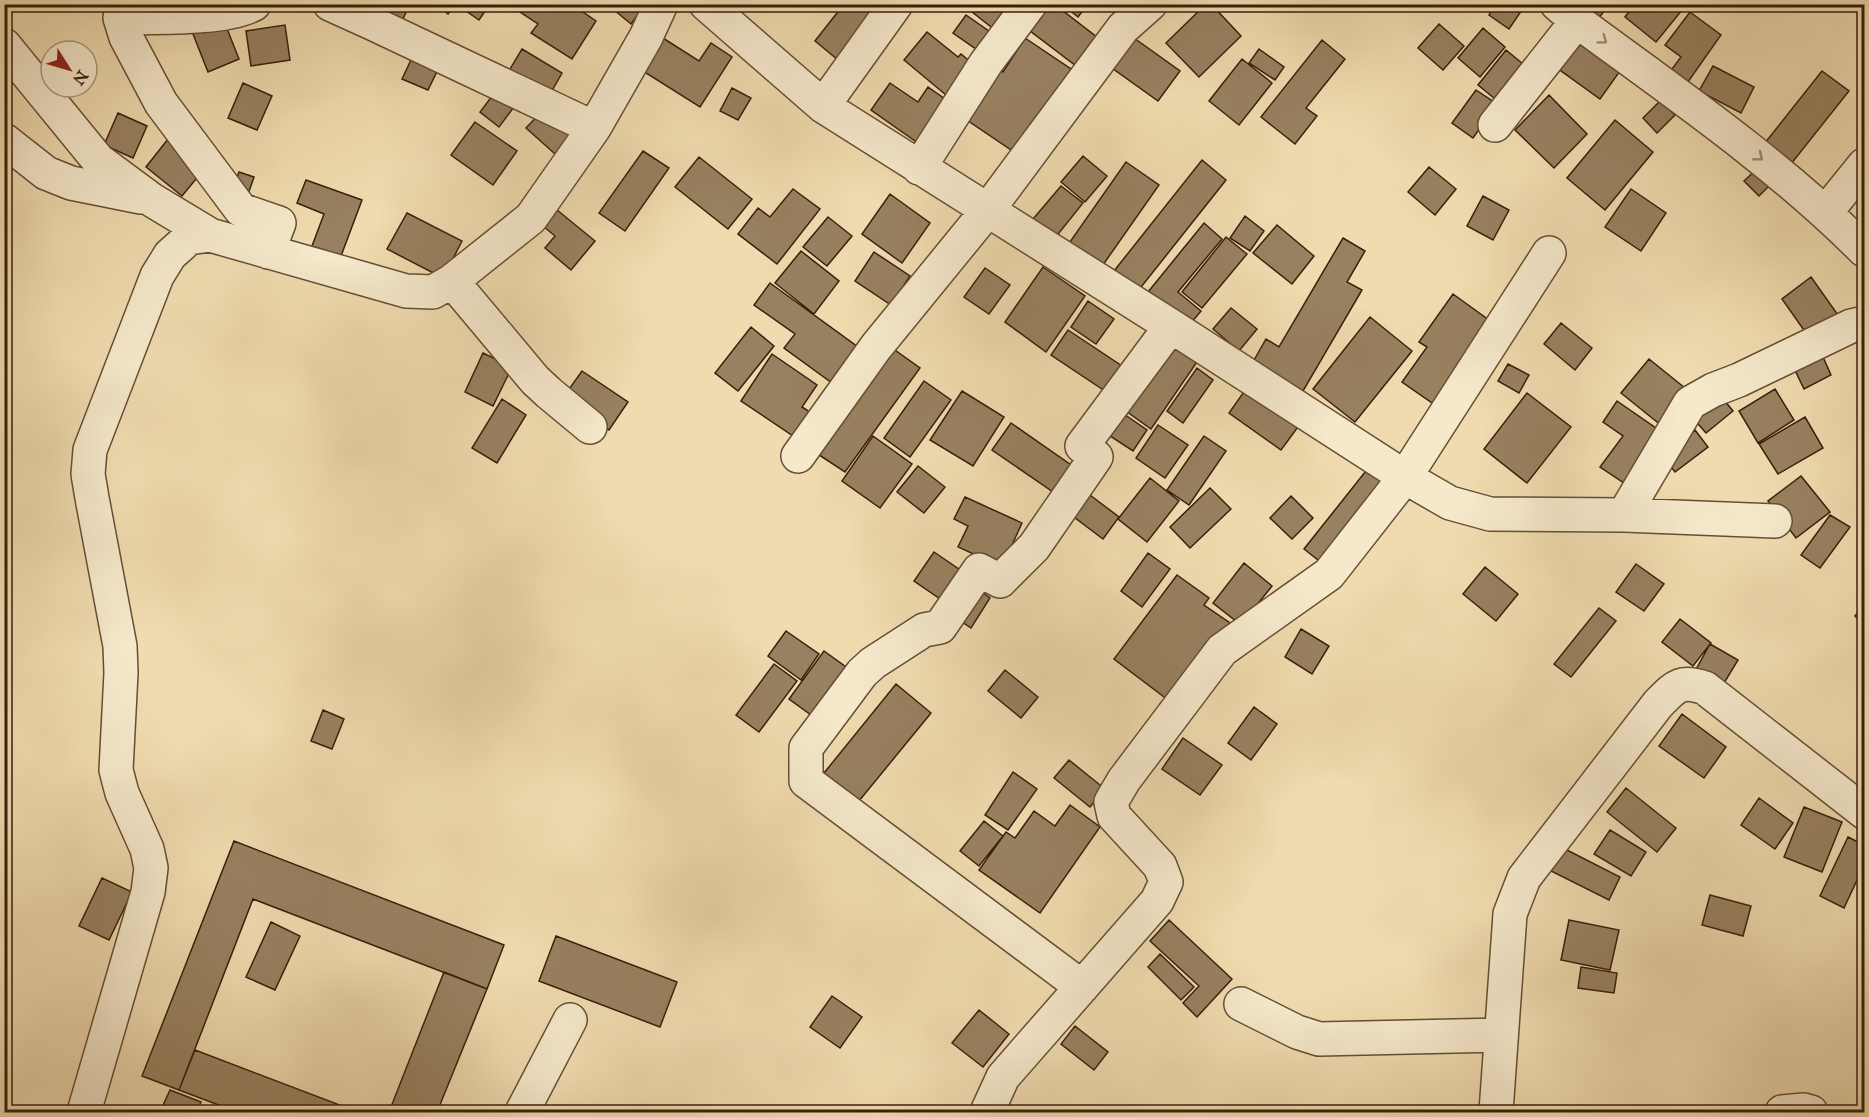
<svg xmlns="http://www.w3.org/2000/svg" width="1869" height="1117" viewBox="0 0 1869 1117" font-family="'IM FELL Great Primer',serif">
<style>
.building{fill:#988160;stroke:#391f0b;stroke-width:1.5}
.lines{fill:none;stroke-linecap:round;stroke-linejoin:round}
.minor-casing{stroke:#664e34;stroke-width:36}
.minor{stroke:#f5e8cb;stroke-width:33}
.oneway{stroke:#a08e75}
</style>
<rect width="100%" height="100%" fill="#efdbaf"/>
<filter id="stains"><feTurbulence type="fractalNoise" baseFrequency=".00333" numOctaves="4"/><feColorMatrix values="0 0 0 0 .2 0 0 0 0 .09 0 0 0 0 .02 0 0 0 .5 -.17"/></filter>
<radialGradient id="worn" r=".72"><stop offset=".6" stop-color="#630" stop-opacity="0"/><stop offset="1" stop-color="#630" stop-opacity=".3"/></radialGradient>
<path class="building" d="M373 4H410L401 23 371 9Z
M435 4H455L448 14Z
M456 4H490L479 20Z
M508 4H571L596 21 572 59 531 33 538 24Z
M607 4H646L631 24Z
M844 4H877L843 64 815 41Z
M962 4H1024L1000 34Z
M1037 4H1054L1102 41 1080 69 1021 24Z
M1062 4H1088L1078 17Z
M1206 4H1211L1241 36 1199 77 1166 43Z
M1495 4H1526L1509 29 1489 15Z
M1569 4H1610L1593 25Z
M1635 4H1687L1656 42 1625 17Z
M1690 12 1721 35 1683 89 1666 77 1681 57 1665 45Z
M966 15 996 36 983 54 953 33Z
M222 16 239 59 208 72 191 29Z
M1439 24 1464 46 1443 70 1418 48Z
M285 25 290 60 251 66 246 31Z
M1483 28 1505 47 1480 77 1458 58Z
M927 32 958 57 961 54 978 68 952 100 904 60Z
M655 33 699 61 711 43 732 57 700 107 635 66Z
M1127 33 1180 71 1158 101 1105 63Z
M1582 34 1625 64 1600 99 1557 68Z
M1025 38 1074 71 1017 154 958 114 992 65 1003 72Z
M1322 40 1345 59 1306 108 1317 116 1295 144 1261 117Z
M417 47 443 59 428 90 402 79Z
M522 49 562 73 545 103 504 79Z
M1259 49 1284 67 1275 80 1249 63Z
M1506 50 1528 68 1500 103 1478 85Z
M1242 59 1272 83 1239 125 1209 101Z
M1713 66 1754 87 1741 113 1699 91Z
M1822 71 1849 91 1791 164 1765 143Z
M243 83 272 96 257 130 228 118Z
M890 83 918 102 928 87 955 106 925 148 871 110Z
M498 88 517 103 499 127 480 112Z
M732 88 751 98 738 120 720 111Z
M1476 90 1497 104 1473 138 1452 123Z
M1549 95 1587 134 1554 168 1515 130Z
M1661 100 1675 115 1657 133 1643 118Z
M546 107 574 132 555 154 526 128Z
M118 113 147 126 133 158 104 145Z
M1615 120 1653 152 1605 210 1567 178Z
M475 122 517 151 493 185 451 155Z
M168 139 205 168 182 196 146 167Z
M643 151 669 168 625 231 599 213Z
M1083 156 1107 176 1085 202 1061 182Z
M699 157 752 199 728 229 675 187Z
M1202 160 1226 180 1134 296 1110 276Z
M1126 162 1159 185 1098 272 1065 249Z
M1762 164 1776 179 1759 196 1744 181Z
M1429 167 1456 189 1435 215 1408 192Z
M239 172 254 177 246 200 231 194Z
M306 180 362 200 341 256 312 246 324 214 297 203Z
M1061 186 1083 203 1051 243 1028 225Z
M793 189 820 209 777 264 738 234 758 208 770 217Z
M1631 189 1666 213 1641 251 1605 227Z
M890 194 930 223 902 263 862 234Z
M1483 196 1509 210 1493 240 1467 226Z
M551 205 595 241 571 270 545 248 555 236 537 221Z
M407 213 462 241 443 278 387 249Z
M1245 216 1264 231 1250 251 1230 238Z
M828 217 852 236 827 266 803 247Z
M1204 223 1222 239 1178 292 1201 311 1185 330 1144 297Z
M1277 225 1314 256 1292 284 1253 253Z
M1226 237 1247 254 1202 308 1182 292Z
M1343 238 1365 251 1347 282 1362 290 1303 391 1253 362 1266 339 1279 347Z
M801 251 839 281 814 314 775 283Z
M874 252 910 276 891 305 855 281Z
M1043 267 1085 296 1046 352 1005 322Z
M985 268 1010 285 989 314 964 297Z
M1811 277 1838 315 1808 336 1782 299Z
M770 283 858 347 832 383 784 348 795 334 754 305Z
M1453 294 1493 323 1435 405 1402 382 1427 347 1419 342Z
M1088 301 1114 319 1096 344 1071 327Z
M1231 308 1257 329 1239 351 1213 329Z
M1370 317 1412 351 1355 422 1313 389Z
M1561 323 1592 348 1575 370 1544 344Z
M751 327 774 346 738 391 715 373Z
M1068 330 1131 372 1114 397 1051 355Z
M1167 337 1199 359 1151 429 1119 406Z
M885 343 920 368 845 472 810 449Z
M1819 348 1831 375 1804 389 1791 362Z
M483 353 512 367 493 406 465 392Z
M772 354 817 385 802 407 816 416 799 440 741 401Z
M1649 359 1690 392 1662 426 1621 393Z
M1508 364 1529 375 1519 393 1498 381Z
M1197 368 1213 380 1183 423 1167 411Z
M582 371 628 402 609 430 562 399Z
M1253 379 1306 416 1281 450 1229 413Z
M924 381 951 400 910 457 884 438Z
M1775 389 1794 420 1758 443 1739 411Z
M962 391 1004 417 973 466 930 440Z
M1527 393 1571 427 1527 483 1484 449Z
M1720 395 1733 411 1706 433 1693 418Z
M502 399 526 415 497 463 472 448Z
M1617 401 1666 435 1630 487 1600 467 1623 436 1603 422Z
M1118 410 1147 430 1133 451 1104 432Z
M1805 417 1823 448 1778 474 1759 444Z
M1011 423 1074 467 1056 494 992 450Z
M1158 425 1188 445 1165 478 1136 458Z
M1695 430 1708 447 1675 472 1662 455Z
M873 436 912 464 880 508 842 481Z
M1204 436 1226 451 1189 505 1167 490Z
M1373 462 1397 482 1328 568 1304 549Z
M918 466 945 487 924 513 897 492Z
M1801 476 1830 512 1796 538 1768 501Z
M1150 478 1179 501 1147 542 1118 519Z
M1210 488 1231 509 1190 548 1170 527Z
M1082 489 1119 517 1103 539 1066 511Z
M1291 496 1313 518 1292 539 1270 518Z
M965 497 1022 523 1002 567 958 547 968 526 954 519Z
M1830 515 1850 527 1820 568 1801 555Z
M934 552 969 576 949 605 914 581Z
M1148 553 1170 569 1142 607 1121 591Z
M1244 563 1272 586 1241 625 1213 603Z
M1636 564 1664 584 1644 611 1616 592Z
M1485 567 1518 594 1496 621 1463 594Z
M1177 575 1209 598 1204 605 1230 623 1172 703 1114 659Z
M973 586 990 598 971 628 953 616Z
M1864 605V625L1855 616Z
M1599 608 1616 621 1571 677 1554 664Z
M1680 619 1711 643 1693 666 1662 642Z
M1301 629 1329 646 1312 674 1285 657Z
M786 631 819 654 801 680 768 656Z
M1710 644 1738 660 1721 688 1694 673Z
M824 651 853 672 818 720 789 699Z
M774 664 797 681 759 732 736 715Z
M1005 670 1038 697 1021 718 988 691Z
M896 684 931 713 859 801 824 773Z
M1254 707 1277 724 1251 760 1228 743Z
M323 710 344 719 332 749 311 741Z
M1682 714 1726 747 1704 778 1659 746Z
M1183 738 1222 765 1200 795 1162 769Z
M1069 760 1105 789 1090 807 1054 778Z
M1013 772 1037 789 1008 830 985 815Z
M1626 788 1676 828 1657 852 1607 812Z
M1759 798 1793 823 1775 849 1741 825Z
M1070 805 1100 827 1040 913 979 870 1006 832 1015 838 1034 811 1055 826Z
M1804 807 1842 822 1822 872 1784 857Z
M984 821 1003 836 979 866 960 851Z
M1610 830 1646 852 1631 876 1594 854Z
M1848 837 1864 845V865L1844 908 1820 896Z
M234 841 504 945 487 989 253 899 179 1090 142 1076Z
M1561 847 1620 877 1609 900 1549 870Z
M102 878 132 892 109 940 79 926Z
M1710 895 1751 906 1743 936 1702 925Z
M1169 920 1232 979 1197 1017 1183 1003 1199 986 1150 941Z
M1569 920 1619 930 1610 970 1561 960Z
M271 922 300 936 275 990 246 977Z
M556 936 677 982 660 1027 539 981Z
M1160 954 1194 987 1181 1000 1148 967Z
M1581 967 1617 973 1614 993 1578 988Z
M444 972 487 989 437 1112H389Z
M832 996 862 1017 840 1048 810 1027Z
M979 1010 1009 1034 983 1067 952 1043Z
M1075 1026 1108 1052 1094 1070 1061 1044Z
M195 1050 358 1112H237L179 1090Z
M170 1090 201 1102 197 1112H160Z"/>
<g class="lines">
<g class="minor-casing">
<path id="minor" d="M122 4 120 18 126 37 161 103 241 210 279 223 268 252
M330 4 372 23 594 128
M706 4 823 106 1171 326 1405 477 1450 503 1490 514 1624 515 1775 521
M1557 4 1577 21C1676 94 1777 163 1864 250
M120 18C154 17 226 20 254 4
M4 45 98 160 152 200 210 235
M823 106 896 4
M1495 125 1577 21
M4 140 46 173 71 183 141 197
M919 168 986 63 1030 4
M1826 212 1864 165
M452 281 535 380 549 393 590 427
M798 456 876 347 987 211 1123 28 1150 4
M1624 515 1690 403 1713 390 1739 380 1851 326 1864 323
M1082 987 806 781V748L862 673 873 663 924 630 940 627 979 570 1000 581 1034 547 1096 457 1082 446 1171 326
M1241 1004 1297 1032 1319 1039 1501 1035
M84 1112 148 892 151 868 147 849 122 793 116 770 121 673 120 646 92 498 88 474 90 450 157 276 170 255 189 238 210 235 406 291 433 292 452 281 531 218 594 128 646 37 661 4
M522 1112 570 1020
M987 1112 1003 1077 1157 901 1166 882 1160 866 1114 816 1111 802 1124 780 1222 650 1329 574 1405 477 1549 253
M1496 1112 1510 914 1524 878 1658 704C1675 687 1680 679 1705 688L1864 812
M1782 1112 1804 1110 1811 1112"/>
</g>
<use href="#minor" class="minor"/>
</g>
<defs><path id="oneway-chevron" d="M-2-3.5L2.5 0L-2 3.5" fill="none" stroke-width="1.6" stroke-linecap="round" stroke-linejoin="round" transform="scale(1.5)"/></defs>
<g class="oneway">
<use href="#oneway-chevron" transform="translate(1603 40) rotate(36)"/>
<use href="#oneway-chevron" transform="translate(1759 157) rotate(39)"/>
</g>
<rect width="1869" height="1117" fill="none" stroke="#efdbaf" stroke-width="24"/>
<rect x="6" y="6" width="1857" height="1105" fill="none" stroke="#391f0b" stroke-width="3"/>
<rect x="12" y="12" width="1845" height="1093" fill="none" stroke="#391f0b" stroke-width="1.5"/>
<g transform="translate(69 69) rotate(127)"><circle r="28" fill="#f5e8cb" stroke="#aa987e" stroke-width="1.5"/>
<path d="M0-4.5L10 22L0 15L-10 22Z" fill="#8f2418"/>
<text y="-9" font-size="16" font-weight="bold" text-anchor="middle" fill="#391f0b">N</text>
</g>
<rect width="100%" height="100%" filter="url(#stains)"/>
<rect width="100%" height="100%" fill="url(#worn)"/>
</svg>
